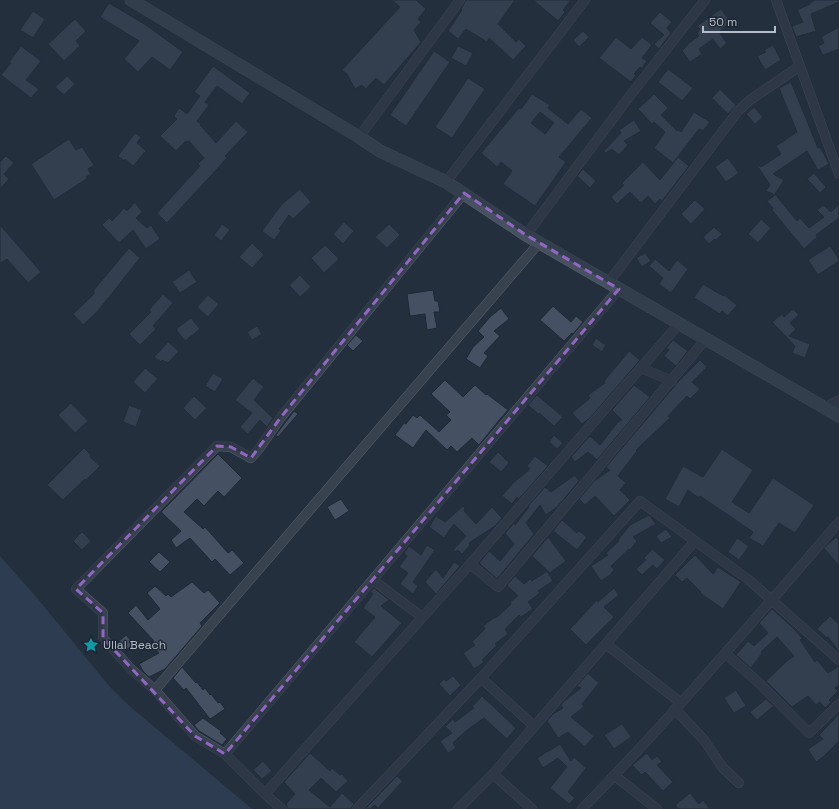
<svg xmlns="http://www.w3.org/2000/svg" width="839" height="809" viewBox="0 0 839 809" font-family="'Space Grotesk',sans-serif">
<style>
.water{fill:#394c67}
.building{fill:#455162;stroke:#1f2835;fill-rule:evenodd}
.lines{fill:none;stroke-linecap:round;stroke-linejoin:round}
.street-casing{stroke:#565f6c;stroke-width:10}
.secondary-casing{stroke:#565f6c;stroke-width:13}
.street{stroke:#38414e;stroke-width:9}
.secondary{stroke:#465061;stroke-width:12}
.marked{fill:none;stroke:#9266c3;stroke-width:3;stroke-dasharray:8 5;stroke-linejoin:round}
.labels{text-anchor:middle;stroke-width:3;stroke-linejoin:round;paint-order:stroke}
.poi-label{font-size:12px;fill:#b4bcc9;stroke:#1d2633;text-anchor:start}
</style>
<rect width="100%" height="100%" fill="#242f3e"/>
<path class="water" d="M0 556 37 598 110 687 127 704 252 809H0Z"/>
<path class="building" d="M392 0H416L426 9 418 19 421 22 414 30 421 42 384 85 376 78 366 89 362 85 355 89 347 74 342 70 400 7Z
M466 0H515L498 24 516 42 519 39 526 46 513 60 489 38 487 42 466 29 458 39 448 31 462 10 461 9Z
M533 0H571L563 10 565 12 558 21Z
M815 0H839V2L811 14 816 31 796 37 792 26 803 22 797 10 810 4V3Z
M109 3 146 25 183 52 170 70 152 57 138 72 124 59 139 41 100 17Z
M721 9 731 22 719 32 727 43 720 49 713 39 699 49 702 54 690 62 682 51 689 43 699 36 697 33 700 29 697 26Z
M33 11 45 19 33 38 20 30Z
M660 12 672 22 667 28 671 33 659 49 654 44 664 35 650 23Z
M75 19 86 31 76 41 80 46 64 61 48 44Z
M839 27V49L823 55 818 46 824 43 821 37Z
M583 31 589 37 579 47 573 40Z
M616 37 631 49 642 37 652 45 642 58 647 61 641 69 640 67 634 74 636 75 631 82 599 58Z
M773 45 781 60 765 70 757 56 766 52 764 50Z
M21 46 41 61 26 80 39 89 31 98 1 75 11 63 9 62Z
M458 46 473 53 466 66 451 58Z
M434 51 450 62 406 126 390 115Z
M213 66 250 93 242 104 217 86 205 102 209 105 197 121 201 124 200 125 216 143 236 121 248 132 225 156 227 158 205 182 167 223 157 213 200 166 198 164 204 158 189 141 187 142 186 141 176 151 160 136 177 119 174 116 179 108 187 114 200 96 194 92Z
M668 69 693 88 682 101 658 82Z
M67 76 75 84 64 95 55 87Z
M468 78 485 89 452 138 435 127Z
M791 82 818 148 820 147 829 164 818 170 807 151 773 174 784 180 775 194 797 221 800 218 809 228 824 217 817 210 823 205 831 212 839 204V218L816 235 817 237 804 249 772 210 773 208 767 201 775 195 766 191 770 185 756 164 761 167 781 154 776 146 797 132 779 88Z
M720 89 736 105 728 114 712 98Z
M532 94 550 105 548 108 568 124 581 109 592 118 559 157 566 162 535 206 503 184 512 171 501 162 497 167 481 153 519 108 521 109ZM540 112 554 123 545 134 531 123Z
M654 94 668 108 661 115 677 131 678 130 681 132 694 112 710 122 703 131 699 129 673 163 654 148 665 132 654 122 652 124 638 109Z
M754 107 763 117 755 124 746 114Z
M634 120 641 131 624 141 628 145 619 155 612 149 606 153 604 151 621 133 619 130Z
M135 133 141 137 137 143 146 151 133 166 125 159 124 161 118 156Z
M69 139 76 150 82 147 94 165 88 169 91 174 86 177 88 178 54 200 31 164Z
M6 156 14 163 4 174 9 179 0 189V162Z
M678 157 689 166 662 201 660 199 655 204 648 196 641 203 630 192 617 204 611 197 624 185 622 183 643 162 660 180Z
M728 158 739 173 726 182 715 167Z
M583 169 596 181 590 188 577 176Z
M814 173 826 187 820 193 807 179Z
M300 189 311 202 293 219 289 215 279 229 281 231 274 240 262 231 281 205Z
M695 200 705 209 691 224 681 214Z
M135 202 142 212 136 218 147 228 151 225 160 239 146 249 133 230 119 243 102 225 109 218 112 221 124 208 127 211Z
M761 219 771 228 758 243 748 234Z
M344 222 354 231 343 244 333 234Z
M222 224 230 230 221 241 214 235Z
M389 224 400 235 387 248 375 237Z
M0 225 41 272 28 283 7 259 0 263Z
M714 227 722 234 716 240 715 239 709 244 703 237Z
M252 243 264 255 252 268 239 257Z
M325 245 339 259 324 273 311 258Z
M830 246 839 259V261L818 275 808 260Z
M129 248 140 258 98 311 83 325 73 314 95 293 93 291Z
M645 253 651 261 642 267 636 258Z
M655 259 669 271 677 260 688 269 671 293 659 284 663 278 649 266Z
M189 270 197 282 180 293 172 282Z
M300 275 311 287 300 297 289 285Z
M703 284 723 296 724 295 737 305 728 316 722 311 720 314 694 298Z
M433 290 435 301H438L440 312H434L437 328 427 330 425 314 410 316 407 294Z
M163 294 173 303 153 326 156 329 140 345 129 334 151 312 149 310Z
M208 295 219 304 208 317 197 307Z
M553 306 571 322 576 316 583 322 573 334 572 333 564 341 540 320Z
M501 308 509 319 494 331 500 336 484 353 488 356 480 368 466 359 473 347 484 337 478 331 490 317Z
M793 309 799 315 790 323 796 329 789 336 810 344 805 358 792 353 795 346 772 322 782 314 784 317Z
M191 318 200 329 185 341 177 331V328Z
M257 326 262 334 252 340 247 332Z
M356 335 363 341 353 351 347 345Z
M596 338 606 345 602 352 592 345Z
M673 340 688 351 676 366 664 356 669 350 666 348Z
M168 342 179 351 168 363 162 360 161 362 154 357Z
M629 351 640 360 590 418 582 424 572 413 590 398 588 395 605 383 604 381Z
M700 360 707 367 692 382 700 389 690 399 687 396 668 416 670 418 636 450 637 451 618 476 626 483 620 490 630 500 614 516 595 496 585 505 579 499 594 481 610 470 606 467 678 382Z
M145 368 158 379 145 393 133 382Z
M213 373 223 379 215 392 205 386Z
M253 378 264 387 254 400 273 418 267 427 260 420 248 434 240 427 252 413 235 400Z
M445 380 463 397 475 385 486 395 487 394 508 410 500 419 479 445 472 438 457 452 451 446 447 450 426 430 413 448 395 435 404 423 406 424 413 415 417 418 420 415 439 432 451 420 446 415 450 412 431 394Z
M634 385 650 397 597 460 588 452 575 462 571 457 590 436 600 445 618 422 622 420 612 410Z
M537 395 563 417 554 426 539 413 538 414 528 405Z
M194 396 207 408 195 420 183 408Z
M71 403 88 421 75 433 58 415Z
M129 405 142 410 136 427 123 422Z
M294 411 298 414 278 437 276 435Z
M554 435 563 443 557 449 549 442Z
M84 448 91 455 90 457 100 466 86 480 85 479 63 500 47 485Z
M722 449 753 470 732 502 749 513 773 478 814 505 795 533 779 523 763 546 749 538 753 532 700 496 699 498 688 490 679 507 665 499 683 466 703 477Z
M498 452 509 463 501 472 489 462Z
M218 454 242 478 224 497 218 491 204 506 197 499 184 512 203 529 205 527 228 553 232 550 244 563 230 575 215 559 212 562 190 538 176 548 171 540 181 531 161 512Z
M535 456 548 466 519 499 517 497 512 504 502 496 512 484 530 469 527 466Z
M575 475 579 481 557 507 546 515 540 505 526 523 534 534 497 579 479 563 489 551 500 561 514 544 505 533 514 523 515 525 529 507 528 506 545 487 551 492Z
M341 499 349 511 335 520 327 507Z
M463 506 465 508 464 511 476 524 492 507 502 518 495 526 469 543 470 545 462 554 458 550 455 552 453 550 466 536 454 524 444 538 429 527 436 516 445 522Z
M649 515 656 524 633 537 637 541 630 550 629 549 611 566 614 570 610 575 601 581 591 566 608 555 606 553 619 541 618 540 630 525Z
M562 520 577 533 579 531 587 537 577 550 553 531Z
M666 529 672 537 661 543 656 536Z
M82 532 91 541 82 550 73 541Z
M548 537 566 561 550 573 532 556Z
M836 537 839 540V566L824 548Z
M737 538 749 546 739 560 728 552Z
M427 545 435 550 413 582 418 586 413 594 400 584 408 573 399 567 407 556 404 553 409 546 421 555Z
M652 549 665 560 657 569 653 565 642 575 636 569 646 560 644 558Z
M159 552 170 562 160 572 149 562Z
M695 555 713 574 718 567 741 582 723 609 700 593 701 592 687 578 682 582 675 575Z
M454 562 460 566 436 594 425 582 436 569 443 578Z
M547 571 553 581 538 591 540 593 528 602 533 609 521 617 519 615 505 629 508 634 495 644 497 645 482 660 484 662 474 669 463 653 475 645 472 642 485 629 483 626 495 617 496 618 511 604 510 602 518 596 507 585 515 576 524 584 530 579 532 581Z
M192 582 204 593 208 590 220 603 200 623 202 626 165 669 149 677 143 671 139 664 159 653 151 644 154 641 128 613 136 605 148 620 160 609 147 593 155 586 166 596 168 594 171 597Z
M374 588 389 600 381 606 402 623 372 657 354 642 375 617 363 608 373 594 370 592Z
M614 588 619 595 604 607 614 617 586 645 570 629 597 600 598 602Z
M772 609 792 627 802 638 800 640 815 662 817 660 828 673 839 666V685L835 688 838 691 829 700 831 702 825 708 820 702 816 705 808 696 792 707 766 681 787 661 794 656 777 637 761 652 762 653 751 668 736 655 748 641 754 646 768 633 759 623Z
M830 616 839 624V652L828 637 827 638 817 629Z
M126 635 134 644 124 652 116 644Z
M182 667 196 683 197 682 203 690 205 688 210 695 211 694 218 703 220 702 225 709 210 719 186 688 184 690 173 678Z
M588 673 599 683 582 704 584 707 571 717 594 736 585 747 568 732 558 738 547 721 553 714 563 708 561 705 562 703 581 688 577 686Z
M453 676 461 685 450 696 439 684 444 679 446 681Z
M736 690 746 706 734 713 724 698Z
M482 696 516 728 507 739 484 718 467 730 453 743 456 748 448 753 440 741 452 733 445 727 453 719 455 722 474 708 472 707Z
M766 699 774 706 757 720 750 712Z
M839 714V741L824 756 816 762 808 749 823 739 819 735Z
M203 718 221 731 220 733 227 739 222 745 199 731 194 725Z
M622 724 631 737 614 749 604 735Z
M560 744 571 761 574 757 586 768 568 792 575 798 569 804 550 788 567 767 558 758 543 768 537 758Z
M310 753 330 771 332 768 340 775 342 774 348 781 336 792 321 778 309 790 330 807 342 793 354 804 350 809H288L286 804 295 794 284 782Z
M647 753 652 760 657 756 662 762 657 765 673 782 663 791 645 772 642 775 632 765Z
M263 761 272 771 262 779 253 770Z
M397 776 403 781 378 808 375 805 370 809H365Z
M690 793 699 804 703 800 710 809H679L675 805Z"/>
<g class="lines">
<g class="street-casing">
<path id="street" d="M776 0 839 174
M359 137 460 0
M446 182 585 0
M526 235 629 97 705 0
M608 283 738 111 750 100 800 66
M641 368 672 381
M824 408 839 400
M470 564 498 587 705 340
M373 580 422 617
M606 644 681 703
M725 653 758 682 809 733 839 704
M481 678 534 726
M155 690 539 243
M675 709 704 740 723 768 739 783
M225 754 619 289
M493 774 532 809
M615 776 657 809
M265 794 470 564 679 324
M282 809 265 794 225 754 195 736 155 690 132 670 103 638V613L76 589 217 446 231 447 251 458 259 449 281 417 464 193
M357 809 481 678 640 501 749 580 839 660
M458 809 493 774 695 541
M582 809C672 717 755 619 839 522"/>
</g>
<g class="secondary-casing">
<path id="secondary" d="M131 0 359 137 380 151 446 182 526 235 839 416"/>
</g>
<use href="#street" class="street"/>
<use href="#secondary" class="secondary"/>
</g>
<path d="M0 0H839V809H0ZM464 193 526 235 619 289 225 754 195 736 103 638V613L76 589 217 446 231 447 251 458 281 417Z" fill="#242f3e" fill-opacity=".55" fill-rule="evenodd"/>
<path class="marked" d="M464 193 526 235 619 289 225 754 195 736 103 638V613L76 589 217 446 231 447 251 458 281 417Z"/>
<defs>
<g id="sight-bare" transform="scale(1.2)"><path d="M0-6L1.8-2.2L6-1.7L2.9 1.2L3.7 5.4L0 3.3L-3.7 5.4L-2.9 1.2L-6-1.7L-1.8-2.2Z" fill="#0f9aa8" stroke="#1d2633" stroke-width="2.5" paint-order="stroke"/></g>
</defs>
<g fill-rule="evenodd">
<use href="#sight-bare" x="91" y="645"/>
</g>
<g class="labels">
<g class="poi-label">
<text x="103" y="649">Ullal Beach</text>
</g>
</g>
<path d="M703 26v6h72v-6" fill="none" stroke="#b4bcc9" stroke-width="2"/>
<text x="709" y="26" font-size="12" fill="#b4bcc9" stroke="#1d2633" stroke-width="3" paint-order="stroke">50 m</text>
</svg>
